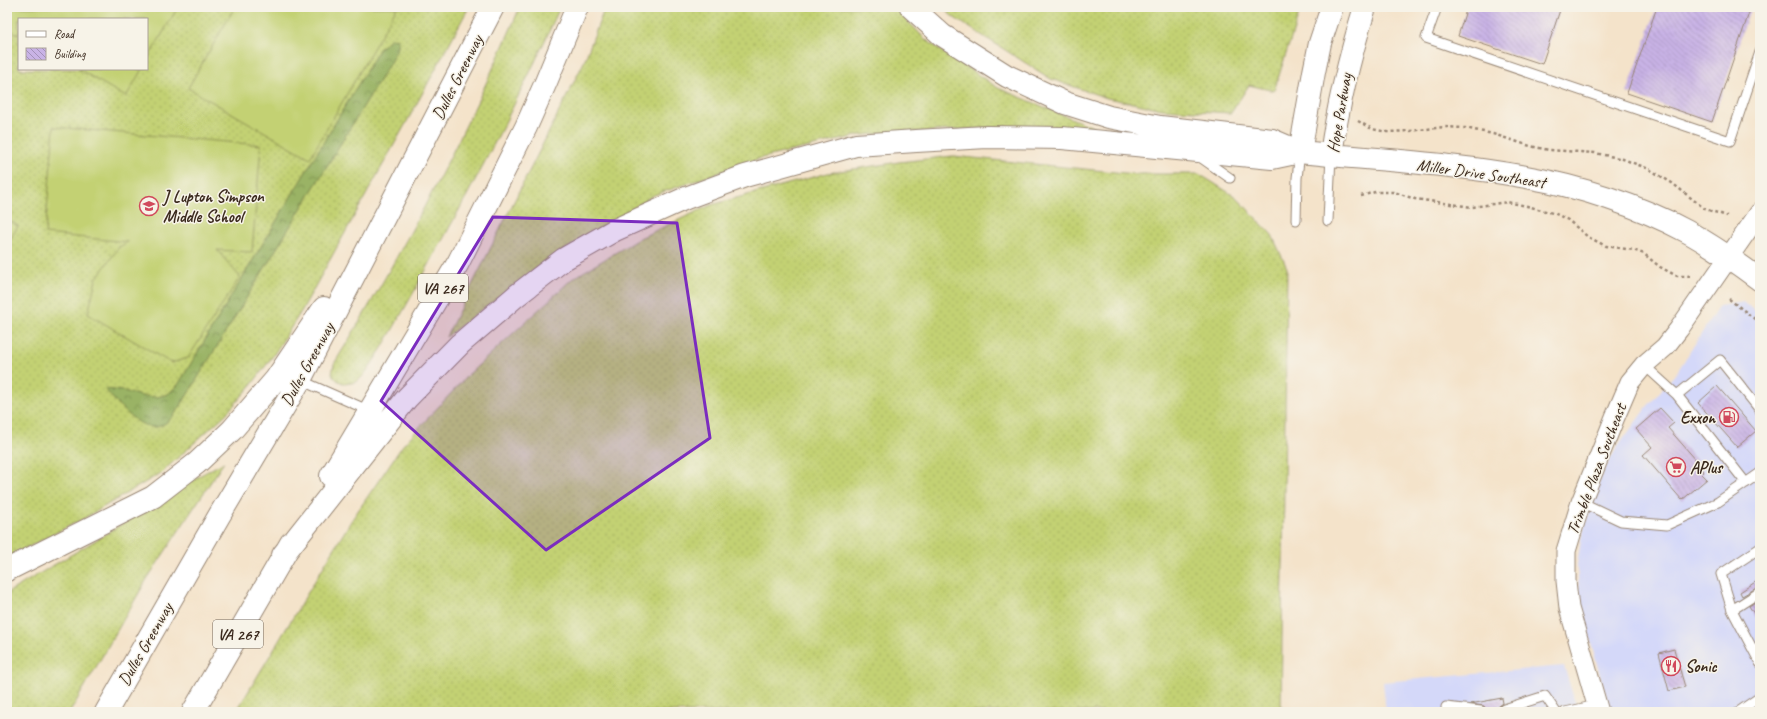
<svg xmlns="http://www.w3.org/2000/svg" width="1767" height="719" viewBox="0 0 1767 719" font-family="Caveat,sans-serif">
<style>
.built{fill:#d4d8f9}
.grass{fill:url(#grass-dots);stroke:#7f7e48;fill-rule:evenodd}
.forest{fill:url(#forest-crowns);stroke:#6a6e42}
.garden{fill:#c3d173;stroke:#7f7e48}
.building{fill:url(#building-back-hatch)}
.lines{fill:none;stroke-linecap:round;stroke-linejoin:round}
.lane-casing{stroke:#988674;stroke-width:11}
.street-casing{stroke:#988674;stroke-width:21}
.secondary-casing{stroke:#988674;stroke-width:24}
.highway-casing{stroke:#988674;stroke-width:24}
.path{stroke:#988674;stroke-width:2.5;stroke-dasharray:3 3;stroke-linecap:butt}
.lane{stroke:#fff;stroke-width:9}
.street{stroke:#fff;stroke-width:19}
.secondary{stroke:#fff;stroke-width:22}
.highway{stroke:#fff;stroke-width:22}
.marked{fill:#7b2cbf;fill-opacity:0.2;stroke:#7b2cbf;stroke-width:3;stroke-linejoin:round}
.labels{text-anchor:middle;stroke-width:3;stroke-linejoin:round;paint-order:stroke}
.shield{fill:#f7f3e8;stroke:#73665b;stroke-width:1}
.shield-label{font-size:16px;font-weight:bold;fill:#3b2a1e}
.street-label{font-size:17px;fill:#3b2a1e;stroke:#f7f3e8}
.poi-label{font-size:17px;font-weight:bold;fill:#3b2a1e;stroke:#f7f3e8;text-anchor:start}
</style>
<defs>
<pattern id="grass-dots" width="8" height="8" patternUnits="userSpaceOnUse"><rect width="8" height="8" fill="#c3d173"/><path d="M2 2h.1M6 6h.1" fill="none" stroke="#a8b463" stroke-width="1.8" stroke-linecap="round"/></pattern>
<pattern id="forest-crowns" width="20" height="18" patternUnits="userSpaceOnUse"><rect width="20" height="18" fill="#9ab365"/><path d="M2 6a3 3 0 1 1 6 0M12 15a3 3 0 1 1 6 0" fill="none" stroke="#7f9253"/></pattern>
<pattern id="building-back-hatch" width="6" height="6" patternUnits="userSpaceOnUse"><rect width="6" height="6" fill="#c9b3e6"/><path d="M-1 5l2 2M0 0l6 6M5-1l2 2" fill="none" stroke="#a492ba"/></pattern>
</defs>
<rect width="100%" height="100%" fill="#f7f3e8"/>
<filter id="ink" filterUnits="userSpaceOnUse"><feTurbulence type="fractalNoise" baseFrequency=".025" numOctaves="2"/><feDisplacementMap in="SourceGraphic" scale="8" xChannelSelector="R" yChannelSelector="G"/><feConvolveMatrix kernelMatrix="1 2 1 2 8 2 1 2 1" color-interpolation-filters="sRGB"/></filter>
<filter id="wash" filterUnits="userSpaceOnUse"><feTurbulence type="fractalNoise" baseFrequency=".012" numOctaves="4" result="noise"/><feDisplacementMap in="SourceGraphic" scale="16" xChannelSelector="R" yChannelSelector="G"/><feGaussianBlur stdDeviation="0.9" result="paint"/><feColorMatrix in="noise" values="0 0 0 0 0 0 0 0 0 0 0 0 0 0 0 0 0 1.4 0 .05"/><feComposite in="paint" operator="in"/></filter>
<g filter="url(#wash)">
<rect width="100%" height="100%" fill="#f4e3ca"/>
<path class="built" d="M1744 302 1760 316V712H1610L1580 602 1577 565 1582 533 1602 474 1616 449 1646 408 1677 372 1719 306Z
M1564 666 1578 712H1386L1383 682Z"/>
<path class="grass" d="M7 7H469L415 107 302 310 273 356 250 387 225 415 161 473 83 519 7 558ZM19 19H147V69H19Z
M520 7H560C514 112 458 213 402 313 395 325 367 377 357 381 347 386 337 383 332 374L334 364C404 250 468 130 520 7Z
M605 7H894L926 40 998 88 1095 128 1005 127 861 135 761 158 654 195 542 264 446 337 584 62Z
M942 7H1301L1274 91 1249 85 1231 113 1162 109 1107 98 1051 79 953 17Z
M953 156 1135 174H1199L1236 197 1272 235 1287 268 1281 712H236L351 521 403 445 468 375 572 279 640 238 711 205 828 173 899 162Z
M224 462 147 579 70 712H7V593L101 537 199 476Z"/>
<path class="forest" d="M392 38 398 39V47L388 66 180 407C175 414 170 421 162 425 143 436 116 402 105 389L124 391 141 396 158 397 168 394 178 385 380 48Z"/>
<path class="garden" d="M10 7H178L147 60V19H19V35L7 28V12Z
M235 7H397L310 158 188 88Z
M78 69H142L126 97Z
M54 127 261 145 252 252 217 250 240 277 188 358 171 363 88 314 96 279 119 247 128 242 45 234Z
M7 220 18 226 7 245Z"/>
<g id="blocks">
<path class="building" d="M1467 7H1561L1542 64 1458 36Z
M1657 7H1751L1712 122 1627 93Z
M1717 386 1756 431 1737 447 1698 403Z
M1660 408 1674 423 1668 428 1697 461 1695 462 1704 472 1702 474 1707 479 1682 500 1643 455 1652 447 1636 429Z
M1760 579V586L1742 596 1740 592Z
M1760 599V623L1749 606Z
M1674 649 1685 687 1669 691 1659 653Z
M1502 698 1503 703 1498 707 1499 712H1487L1484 706 1470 704Z"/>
</g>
</g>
<g filter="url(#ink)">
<use href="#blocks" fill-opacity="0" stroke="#988674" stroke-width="1"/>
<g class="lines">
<g class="lane-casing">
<path id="lane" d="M1437 7 1426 38 1730 141 1760 52
M1200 157 1230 178
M1296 220 1297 178 1300 152
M1328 221 1331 155
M1644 365 1677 395 1720 360 1760 410
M300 380 370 411
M1677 395 1746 483
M1581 502 1621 521 1667 525 1718 502 1760 473
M1760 548 1721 574 1732 610 1760 663
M1732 610 1760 592
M1504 709 1545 696 1556 712
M1447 712 1446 707 1481 711
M1565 712 1597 705
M1738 712 1760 697"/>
</g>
<g class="street-casing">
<path id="street" d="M1599 712 1569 608 1566 581V551L1581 502 1615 417 1630 382 1644 365 1665 347 1679 329 1760 212"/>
</g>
<g class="secondary-casing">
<path id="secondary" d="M1332 7 1320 43 1314 72 1300 152C1375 160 1451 163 1526 177 1578 186 1640 206 1686 231 1712 245 1736 262 1760 280
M1331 155C1338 104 1350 56 1365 7"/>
</g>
<g class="highway-casing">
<path id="highway" d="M911 7 942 35 1007 76 1065 103 1109 117 1160 127 1272 140 1300 152
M331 476 458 263 526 127 546 82 577 7
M283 555 407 398 460 344 516 296 564 259 615 230 686 198 745 176 856 145 916 141 987 137 1062 138 1272 158 1300 152
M7 570 153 497 197 463 232 430 276 379 324 308
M106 712 219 516 300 380 493 7
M193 712 291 543"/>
</g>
<path class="path" d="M1358 121 1372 129 1387 132 1410 131 1444 127 1465 128 1493 134 1530 146 1549 150 1595 153 1623 159 1649 169 1672 183 1705 209 1727 216
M1361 196 1375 192H1394L1415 199 1472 207 1507 202 1527 206 1556 214 1568 220 1588 237 1606 246 1633 250 1644 254 1660 267 1677 276H1688L1692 275
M1729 299 1760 323"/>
<use href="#lane" class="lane"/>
<use href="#street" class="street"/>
<use href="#secondary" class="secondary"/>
<use href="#highway" class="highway"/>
</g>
</g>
<path class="marked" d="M493 217 677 223 710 438 546 550 381 401Z"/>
<defs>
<g id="school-ring" transform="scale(1)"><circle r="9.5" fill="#f7f3e8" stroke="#d1495b" stroke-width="1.5"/><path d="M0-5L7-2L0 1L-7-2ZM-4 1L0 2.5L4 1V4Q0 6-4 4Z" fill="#d1495b"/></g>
<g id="fuel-ring" transform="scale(1)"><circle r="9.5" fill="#f7f3e8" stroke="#d1495b" stroke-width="1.5"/><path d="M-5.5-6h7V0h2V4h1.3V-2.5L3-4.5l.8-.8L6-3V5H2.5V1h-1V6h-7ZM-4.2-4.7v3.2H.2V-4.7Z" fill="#d1495b"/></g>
<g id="supermarket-ring" transform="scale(1)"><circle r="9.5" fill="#f7f3e8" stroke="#d1495b" stroke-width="1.5"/><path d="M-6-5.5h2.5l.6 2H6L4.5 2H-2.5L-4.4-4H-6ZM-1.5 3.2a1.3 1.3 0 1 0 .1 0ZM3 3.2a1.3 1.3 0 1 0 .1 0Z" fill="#d1495b"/></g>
<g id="restaurant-ring" transform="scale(1)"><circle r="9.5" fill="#f7f3e8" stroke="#d1495b" stroke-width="1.5"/><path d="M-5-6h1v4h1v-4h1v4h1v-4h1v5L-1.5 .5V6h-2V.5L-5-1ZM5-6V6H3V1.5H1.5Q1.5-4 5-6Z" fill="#d1495b"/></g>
</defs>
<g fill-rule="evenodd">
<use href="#school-ring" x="149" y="206"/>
<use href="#fuel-ring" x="1729" y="417"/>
<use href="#supermarket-ring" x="1676" y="467"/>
<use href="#restaurant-ring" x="1671" y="666"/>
</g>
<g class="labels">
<g class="shield">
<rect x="418" y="274" width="50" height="28" rx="3"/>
<rect x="213" y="620" width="50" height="28" rx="3"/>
</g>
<g class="shield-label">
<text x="443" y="294">VA 267</text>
<text x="238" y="640">VA 267</text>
</g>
<g class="street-label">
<text transform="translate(457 77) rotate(-63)" y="6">Dulles Greenway</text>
<text transform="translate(1339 113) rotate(-80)" y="6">Hope Parkway</text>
<text transform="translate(1481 173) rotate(8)" y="6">Miller Drive Southeast</text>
<text transform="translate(307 364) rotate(-61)" y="6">Dulles Greenway</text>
<text transform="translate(1596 469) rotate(-69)" y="6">Trimble Plaza Southeast</text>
<text transform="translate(145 644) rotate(-60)" y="6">Dulles Greenway</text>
</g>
<g class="poi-label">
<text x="163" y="202">J Lupton Simpson<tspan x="163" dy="20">Middle School</tspan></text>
<text x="1715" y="423" text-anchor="end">Exxon</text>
<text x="1690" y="473">APlus</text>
<text x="1685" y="672">Sonic</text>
</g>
</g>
<rect width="1767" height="719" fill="none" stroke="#f7f3e8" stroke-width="24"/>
<rect x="18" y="18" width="130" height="52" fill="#f7f3e8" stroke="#aca397"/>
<rect x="26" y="31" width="20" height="6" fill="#ffffff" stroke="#aca397"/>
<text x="54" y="38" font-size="12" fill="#3b2a1e">Road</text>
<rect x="26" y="48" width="20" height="12" fill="url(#building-back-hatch)" stroke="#aca397"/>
<text x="54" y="58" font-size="12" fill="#3b2a1e">Building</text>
</svg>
